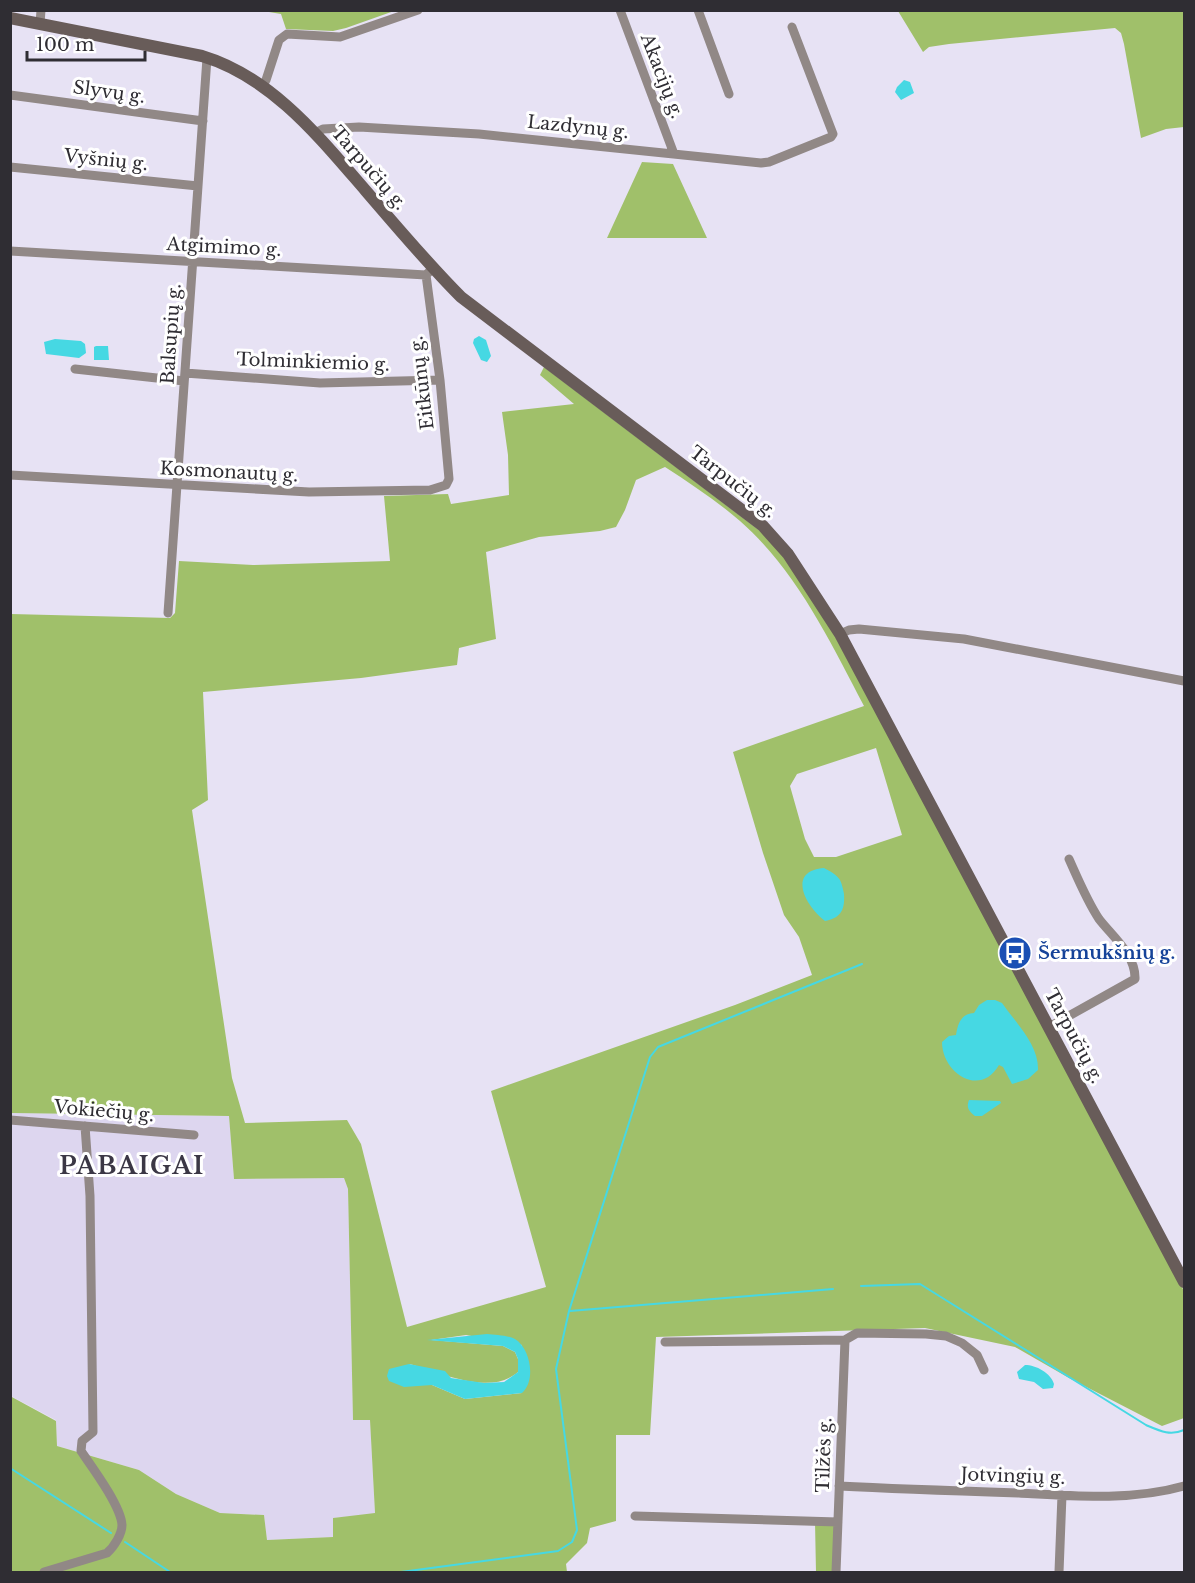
<svg xmlns="http://www.w3.org/2000/svg" width="1195" height="1583" viewBox="0 0 1195 1583" font-family="'Libre Baskerville',serif">
<style>
.built{fill:#ddd6ef}
.green{fill:#a0c06a;fill-rule:evenodd}
.water{fill:#46d8e3}
.lines{fill:none;stroke-linecap:round;stroke-linejoin:round}
.stream{stroke:#46d8e3;stroke-width:2}
.minor{stroke:#918886;stroke-width:9}
.secondary{stroke:#685c59;stroke-width:12}
.labels{text-anchor:middle;stroke-width:6;stroke-linejoin:round;paint-order:stroke}
.street-label{font-size:18px;fill:#2f2d33;stroke:#fff}
.transit-label{font-size:18px;font-weight:bold;fill:#164399;stroke:#fff;text-anchor:start}
.district-label{font-size:24px;font-weight:bold;letter-spacing:1.5px;fill:#3b3745;stroke:#fff}
</style>
<rect width="100%" height="100%" fill="#e7e2f4"/>
<path class="built" d="M10 1113 229 1116 234 1179 344 1178 348 1189 353 1419H370L375 1514 334 1518V1537L267 1540 264 1515 220 1513 176 1494 139 1470 57 1446 56 1420 11 1396Z"/>
<path class="green" d="M263 11H394L346 28 333 31 286 29 281 14Z
M898 11H1184V127L1166 129 1141 138 1124 44 1121 33 1115 28 949 44 929 47 923 52Z
M642 162 673 164 707 238H607Z
M544 367 772 540 818 604 1184 1291V1418L1162 1426 1069 1378 1015 1347 925 1328 656 1337 650 1435H616V1521L590 1528 587 1543 566 1564 567 1572H11L10 1396 56 1421 57 1446 139 1470 176 1494 220 1513 264 1515 267 1540 333 1537V1518L375 1513 370 1420H353L348 1189 344 1178 234 1179 229 1116 11 1113V614L170 618 175 613 179 561 253 565 390 561 384 496 448 494 451 504 509 495 508 455 502 412 574 404 540 375ZM665 467C691 484 717 501 740 521 796 570 830 641 864 706L733 752 763 853 784 915 799 937 812 975 735 1005 491 1091 546 1287 407 1327 361 1144 347 1120 245 1123 232 1078 192 810 208 800 203 692 361 678 457 665 459 648 496 639 486 552 539 537 600 531 616 527 625 510 636 480ZM876 748 902 835 836 857H814L805 839 790 786 797 774ZM466 1335 522 1345V1393L465 1399 432 1385 409 1364C441 1372 489 1397 518 1372V1359L515 1352 503 1346 431 1340Z
M815 1522H838L836 1572H816Z"/>
<path class="water" d="M904 80 910 82 914 93 901 100 895 92 897 87Z
M479 336 486 340 491 356 487 362 481 360 473 343 474 339Z
M55 339 81 341 85 344 86 353 79 358 46 354 44 342Z
M96 346H108L109 360H94V347Z
M824 868C830 871 837 875 840 880 842 884 843 889 844 894 845 910 841 918 825 921 806 907 786 871 824 868Z
M987 1000H995L1002 1003C1016 1023 1039 1045 1038 1070L1028 1079 1012 1084 1003 1067 999 1065C980 1098 942 1073 942 1042L949 1036 956 1035C958 1023 961 1014 974 1013L979 1005Z
M969 1100 1000 1101 1001 1103 982 1116H975C969 1111 966 1108 969 1100Z
M487 1334C495 1335 507 1335 515 1339 531 1349 536 1381 522 1393L465 1399 432 1385 404 1387 389 1381 387 1376 389 1369 409 1364 445 1371 451 1378 484 1383 504 1382 518 1372V1359L515 1352 503 1346 427 1340Z
M1025 1365C1036 1365 1051 1373 1054 1384L1053 1388 1043 1389 1034 1382 1019 1379 1017 1372Z"/>
<g class="lines">
<path class="stream" d="M861 1286 920 1284 1146 1425C1160 1431 1170 1436 1184 1430
M570 1311 833 1289
M10 1468 111 1533
M125 1542 170 1572
M401 1572 558 1551 572 1542 577 1530 556 1369 569 1311 650 1057 658 1047 862 964"/>
<path class="minor" d="M620 10 674 154
M698 10 729 94
M40 24 41 10
M262 87 266 80 279 40 287 34 340 37 418 10
M10 95 203 121
M315 133 323 129 359 127 479 134 761 163 769 162 831 137 833 134 792 27
M10 167 198 186
M10 251 426 275 429 272
M75 369 184 381
M185 373 320 383 440 380
M10 475 309 492 430 490 446 485 449 479 440 380 426 275
M168 613 207 58
M840 634 849 630 859 629 964 639 1184 681
M1049 1027 1135 979C1136 955 1112 936 1099 919 1087 901 1078 879 1069 859
M10 1120 194 1135
M665 1342 845 1340 857 1333 926 1334 946 1336 962 1343 977 1355 984 1370
M839 1486C899 1489 959 1491 1019 1493 1073 1496 1132 1501 1184 1486
M635 1516 838 1522
M44 1572 107 1553C114 1547 122 1534 122 1525 121 1506 92 1467 81 1451L82 1441 93 1432 90 1196 85 1126
M836 1572 845 1340
M1059 1572 1062 1495"/>
<path class="secondary" d="M10 18 202 56C272 77 320 138 366 191 397 227 427 263 461 297L763 526 788 554 840 634 1184 1282"/>
</g>
<defs>
<g id="bus-disc" transform="scale(1.725)"><circle r="9.5" fill="#1a4fb4" stroke="#fff"/><path d="M-5-6H5V4H4V6H2V4H-2V6H-4V4H-5ZM-3.5-4V0h7V-4ZM-3.5 1.2v1.5H-2V1.2ZM2 1.2v1.5H3.5V1.2Z" fill="#fff"/></g>
</defs>
<g fill-rule="evenodd">
<use href="#bus-disc" x="1015" y="953"/>
</g>
<g class="labels">
<g class="street-label">
<text transform="translate(662 76) rotate(69)" y="6">Akacijų g.</text>
<text transform="translate(109 92) rotate(8)" y="6">Slyvų g.</text>
<text transform="translate(578 127) rotate(6)" y="6">Lazdynų g.</text>
<text transform="translate(106 160) rotate(6)" y="6">Vyšnių g.</text>
<text transform="translate(369 168) rotate(49)" y="6">Tarpučių g.</text>
<text transform="translate(224 247) rotate(3)" y="6">Atgimimo g.</text>
<text transform="translate(171 334) rotate(-86)" y="6">Balsupių g.</text>
<text transform="translate(313 362) rotate(2)" y="6">Tolminkiemio g.</text>
<text transform="translate(422 383) rotate(-97)" y="6">Eitkūnų g.</text>
<text transform="translate(229 472) rotate(3)" y="6">Kosmonautų g.</text>
<text transform="translate(733 482) rotate(38)" y="6">Tarpučių g.</text>
<text transform="translate(1074 1036) rotate(62)" y="6">Tarpučių g.</text>
<text transform="translate(104 1111) rotate(5)" y="6">Vokiečių g.</text>
<text transform="translate(824 1455) rotate(-88)" y="6">Tilžės g.</text>
<text transform="translate(1013 1476) rotate(2)" y="6">Jotvingių g.</text>
</g>
<g class="transit-label">
<text x="1038" y="959">Šermukšnių g.</text>
</g>
<g class="district-label">
<text x="132" y="1174">PABAIGAI</text>
</g>
</g>
<rect width="1195" height="1583" fill="none" stroke="#2f2d33" stroke-width="24"/>
<path d="M27 51v9h118v-9" fill="none" stroke="#2f2d33" stroke-width="3"/>
<text x="36" y="51" font-size="18" fill="#2f2d33" stroke="#ffffff" stroke-width="4.5" paint-order="stroke">100 m</text>
</svg>
